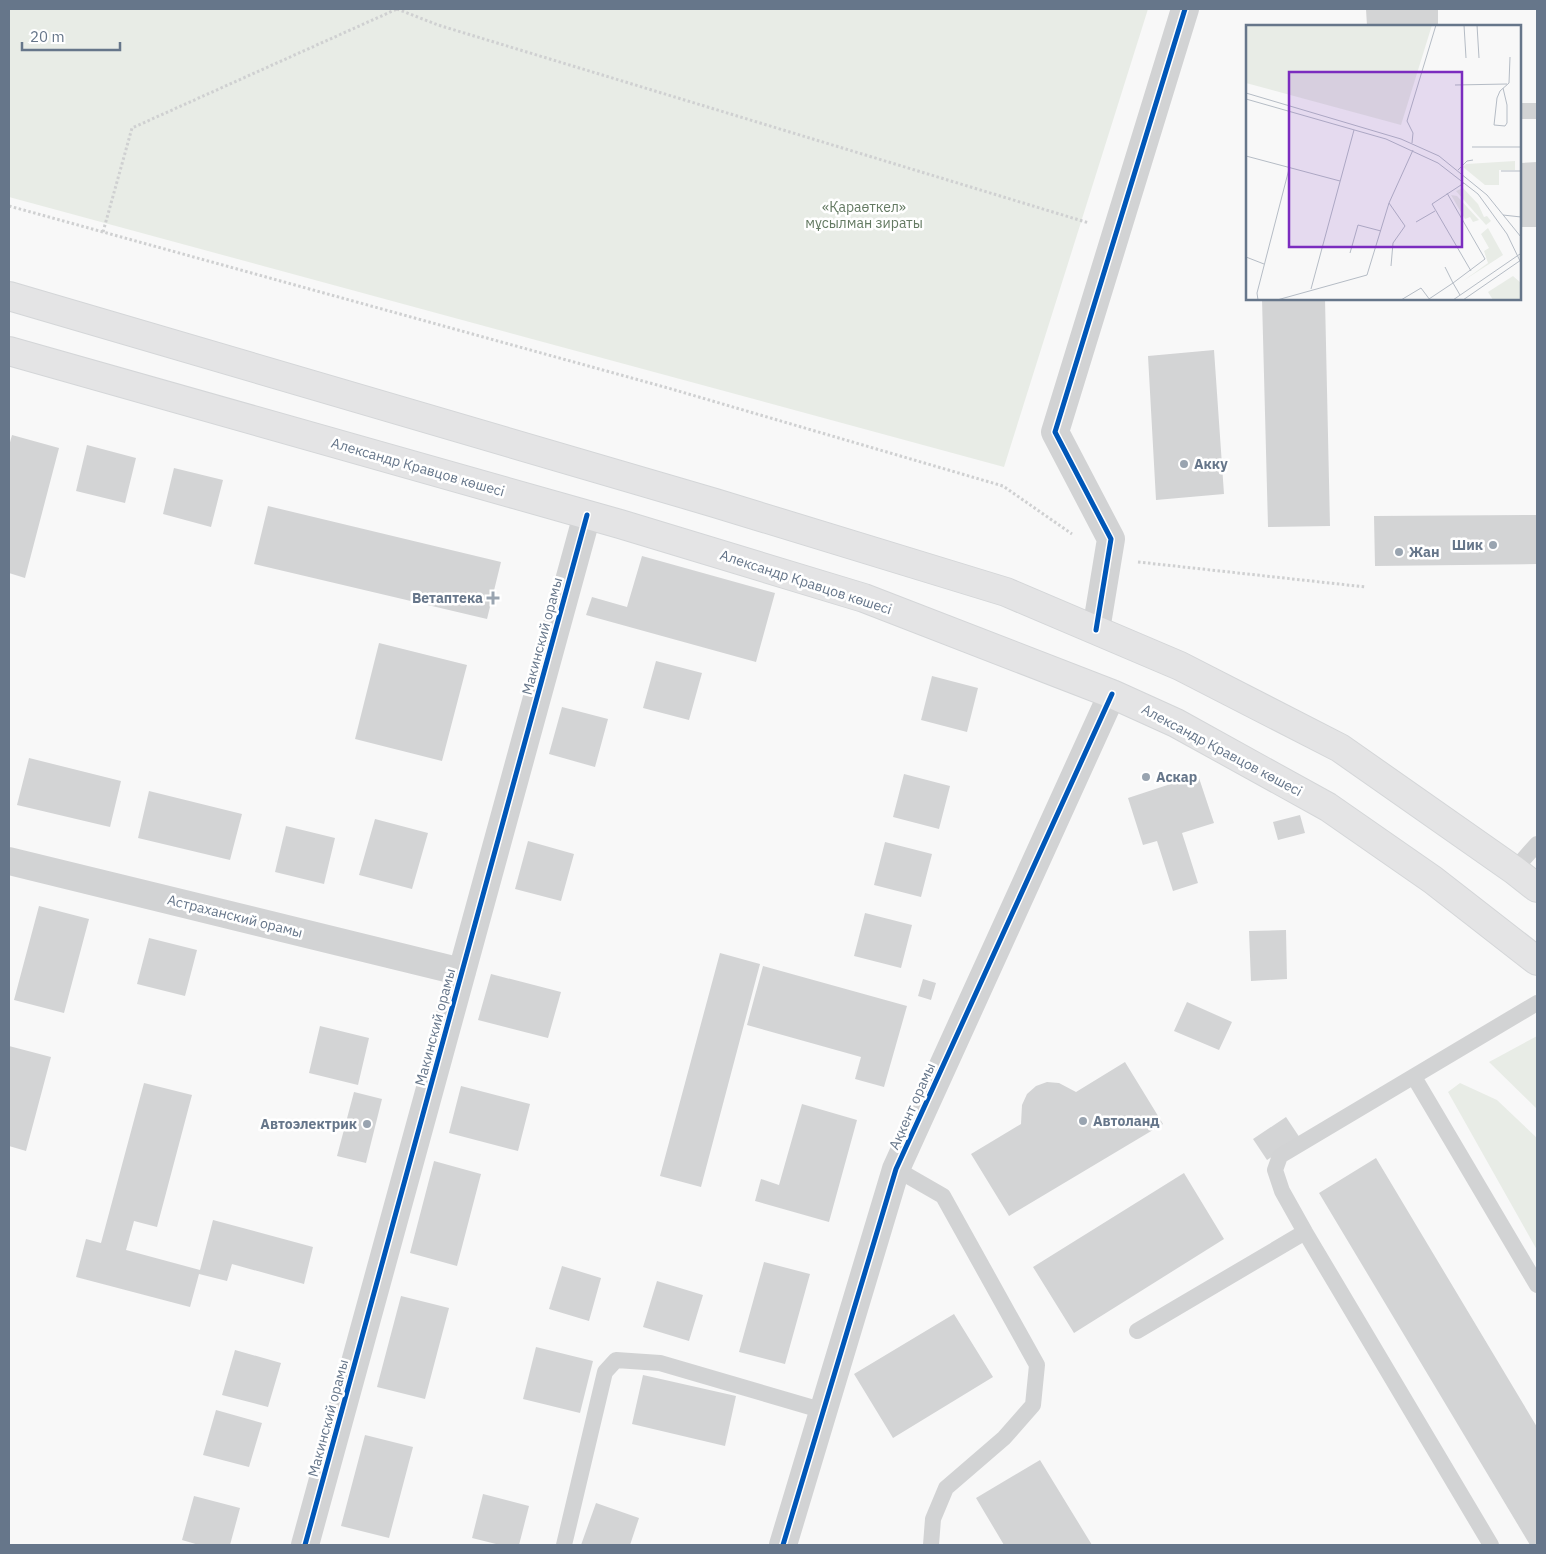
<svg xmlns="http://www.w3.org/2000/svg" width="1546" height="1554" viewBox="0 0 1546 1554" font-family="'IBM Plex Sans',sans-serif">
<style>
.green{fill:#e8ece6}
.building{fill:#d3d4d5}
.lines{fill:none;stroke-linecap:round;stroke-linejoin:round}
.secondary-casing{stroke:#d4d6d8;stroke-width:30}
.path{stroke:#cfd0d1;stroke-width:3;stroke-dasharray:2.5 2.5;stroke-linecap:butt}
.lane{stroke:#d2d3d4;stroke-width:16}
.street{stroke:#d2d3d4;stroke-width:28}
.secondary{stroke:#e4e4e5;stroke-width:28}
.cycleway-casing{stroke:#fff;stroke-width:8}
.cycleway{stroke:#0057b8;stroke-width:5}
.poi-dot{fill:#99a4b0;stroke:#fff;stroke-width:2}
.labels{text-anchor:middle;stroke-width:5;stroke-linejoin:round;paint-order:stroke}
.park-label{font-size:14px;fill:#647a62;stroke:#fff}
.poi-label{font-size:14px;font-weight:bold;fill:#66768a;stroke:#fff;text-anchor:start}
.street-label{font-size:14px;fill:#66768a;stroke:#fff}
.inset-road{fill:none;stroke:#b5bcc5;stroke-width:1}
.view{fill:#7b2cbf;fill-opacity:0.15;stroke:#7b2cbf;stroke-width:2.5}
.inset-edge{fill:none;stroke:#66768a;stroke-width:2.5}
</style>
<rect width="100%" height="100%" fill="#f8f8f8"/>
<path class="green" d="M9 9H1148L1004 467 9 197Z
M1537 1036V1109L1489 1062Z
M1460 1083 1497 1100 1537 1138V1250L1448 1092Z"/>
<path class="building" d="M1366 9H1438V26H1367Z
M1537 162V227H1520V163Z
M1262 299H1325L1330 526 1268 527Z
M1214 350 1224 494 1156 500 1148 356Z
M12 435 59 448 25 578 9 573V446Z
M87 445 136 458 125 503 76 491Z
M174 468 223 480 211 527 163 514Z
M268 506 501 562 487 619 254 564Z
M1537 515V564L1375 566 1374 516Z
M642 556 775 593 756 662 586 615 592 597 627 607Z
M379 643 467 665 442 761 355 739Z
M656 661 702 673 689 720 643 708Z
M932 676 978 688 967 732 921 720Z
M562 707 608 719 595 767 549 754Z
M29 758 121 781 110 827 17 805Z
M904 774 950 786 939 829 893 817Z
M1198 775 1214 823 1182 833 1198 883 1173 891 1157 841 1143 845 1128 798Z
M149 791 242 814 230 860 138 838Z
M1300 815 1305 833 1278 840 1273 822Z
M375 819 428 833 412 889 359 875Z
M286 826 335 838 324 884 275 872Z
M528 841 574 854 561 901 515 889Z
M885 842 932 854 921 897 874 885Z
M39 906 89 919 64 1013 14 1000Z
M865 913 912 925 901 968 854 956Z
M1286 930 1287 979 1251 981 1249 931Z
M149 938 197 950 185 996 137 984Z
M720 953 760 964 701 1187 660 1176Z
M763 966 907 1006 884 1087 855 1079 861 1057 747 1025Z
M491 974 561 992 548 1038 478 1020Z
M923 979 936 983 931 1000 918 996Z
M1187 1002 1232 1022 1219 1050 1174 1031Z
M320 1026 369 1038 358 1085 309 1073Z
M9 1046 51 1057 26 1151 9 1146Z
M1125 1062 1163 1124 1009 1216 971 1154 1021 1124 1022 1105 1027 1094 1036 1086 1047 1082 1059 1083 1076 1092Z
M144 1083 192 1095 157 1227 134 1221 126 1250 200 1270 213 1220 313 1247 304 1284 232 1264 227 1281 199 1274 190 1307 76 1277 86 1239 101 1243Z
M461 1086 530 1104 518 1151 449 1133Z
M354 1092 382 1099 366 1163 337 1156Z
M802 1104 857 1120 829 1222 755 1201 761 1179 779 1185Z
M1286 1117 1300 1138 1267 1160 1253 1139Z
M1376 1158 1537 1427V1545H1530L1319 1193Z
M434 1161 481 1174 457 1266 410 1253Z
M1184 1173 1224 1239 1074 1333 1033 1267Z
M764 1262 810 1274 785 1364 739 1352Z
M562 1266 601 1278 589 1321 549 1309Z
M657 1281 703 1295 689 1341 643 1327Z
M401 1296 449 1308 425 1399 377 1387Z
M954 1314 993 1377 893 1438 854 1374Z
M536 1347 593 1361 580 1413 523 1399Z
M235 1350 281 1363 268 1407 222 1395Z
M643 1375 736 1396 725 1446 632 1424Z
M216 1410 262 1423 249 1467 203 1455Z
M365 1435 413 1447 389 1538 341 1526Z
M1040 1460 1092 1545H1004L976 1498Z
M483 1494 529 1506 519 1545H500L472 1538Z
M194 1496 240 1508 230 1545H199L182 1540Z
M596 1503 639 1518 630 1545H581Z"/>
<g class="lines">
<g class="secondary-casing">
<path id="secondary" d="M9 296 715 503 1006 592 1180 666 1340 748 1514 870 1537 888
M9 351 620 524 864 598 1112 694 1176 723 1328 807 1433 880 1537 961"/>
</g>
<path class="path" d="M397 9 438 25 1089 223
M9 206 668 388 1003 486 1072 534
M103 232 132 128 397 9
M1138 562 1366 587"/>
<path class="lane" d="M1520 111H1537
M1514 870 1537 844
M1414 1077 1537 1285
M896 1169 943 1196 1037 1365 1033 1405 1004 1438 946 1488 933 1519 931 1545
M1137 1331 1305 1232
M564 1545 605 1372 616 1360 660 1363 824 1411
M1491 1545 1305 1232 1282 1191 1275 1170 1280 1156 1537 1003"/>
<path class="street" d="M1096 630 1111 539 1055 432 1185 9
M9 861 462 972
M305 1545 587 515
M783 1545 896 1169 1112 694"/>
<use href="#secondary" class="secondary"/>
<g class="cycleway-casing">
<path id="cycleway" d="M1096 630 1111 539 1055 432 1185 9
M305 1545 587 515
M783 1545 896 1169 1112 694"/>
</g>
<use href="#cycleway" class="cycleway"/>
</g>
<g class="poi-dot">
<circle cx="1184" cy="464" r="5"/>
<circle cx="1493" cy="545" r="5"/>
<circle cx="1399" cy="552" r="5"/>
<path d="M490.5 590.5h5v5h5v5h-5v5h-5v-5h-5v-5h5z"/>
<circle cx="1146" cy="777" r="5"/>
<circle cx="1083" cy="1121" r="5"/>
<circle cx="367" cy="1124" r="5"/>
</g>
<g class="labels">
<g class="park-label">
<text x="864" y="212">«Қараөткел»<tspan x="864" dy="16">мұсылман зираты</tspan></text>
</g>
<g class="poi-label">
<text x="1194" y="469">Акку</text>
<text x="1483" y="550" text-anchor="end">Шик</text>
<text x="1409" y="557">Жан</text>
<text x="483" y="603" text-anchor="end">Ветаптека</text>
<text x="1156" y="782">Аскар</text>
<text x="1093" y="1126">Автоланд</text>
<text x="357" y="1129" text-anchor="end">Автоэлектрик</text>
</g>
<g class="street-label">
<text transform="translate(418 467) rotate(16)" y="5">Александр Кравцов көшесі</text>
<text transform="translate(806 582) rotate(18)" y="5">Александр Кравцов көшесі</text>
<text transform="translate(542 636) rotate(-75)" y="5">Макинский орамы</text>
<text transform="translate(1222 750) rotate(28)" y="5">Александр Кравцов көшесі</text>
<text transform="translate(235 916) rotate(14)" y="5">Астраханский орамы</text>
<text transform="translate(435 1027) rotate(-75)" y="5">Макинский орамы</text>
<text transform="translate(912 1106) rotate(-66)" y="5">Ақкент орамы</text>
<text transform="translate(328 1418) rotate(-75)" y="5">Макинский орамы</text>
</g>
</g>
<g transform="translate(1246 25)">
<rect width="275" height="275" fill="#f8f8f8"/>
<path d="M0 0H186L155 100 0 58ZM269 136V145H253V160H239L217 142 220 139ZM217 163 232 179 238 192 241 191 245 196 240 200 210 166ZM205 170 211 171 233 195 227 197 224 192 219 194ZM242 203 257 230 217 256 242 238 238 226 243 223 235 209ZM267 251 275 258V275H247L242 267Z" fill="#e8ece6"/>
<path class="inset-road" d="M218 0 220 33M231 0 233 33M209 60 261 59M257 63 261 80V98L259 101 248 100 251 73 254 66 263 58 264 32M0 68 155 114 193 131 241 170 275 212M0 74 140 114 192 138 232 169 261 209 275 238M166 118 167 108 161 96 190 0M226 122H275M0 131 94 156M212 145 221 136 227 135M255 146H275M218 158 186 179 225 246M143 178 159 201 147 218 145 241M257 190 275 192M170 197 189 186M104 228 112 200 135 206M0 232 18 239M199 242 207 258 239 234 201 168M65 264 108 105M183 274 207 258 214 270M12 275 11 268 43 144M31 275 121 250 143 178 167 125M155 275 175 263 184 275M207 275 274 229M217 275 275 235"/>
<path class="view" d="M43 47H216V222H43Z"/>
<rect width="275" height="275" class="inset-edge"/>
</g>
<rect width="1546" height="1554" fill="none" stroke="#66768a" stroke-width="20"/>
<path d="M22 42v8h98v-8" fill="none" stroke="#66768a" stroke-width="2.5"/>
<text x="30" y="42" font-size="15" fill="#66768a" stroke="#ffffff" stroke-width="4" paint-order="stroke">20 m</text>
</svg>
